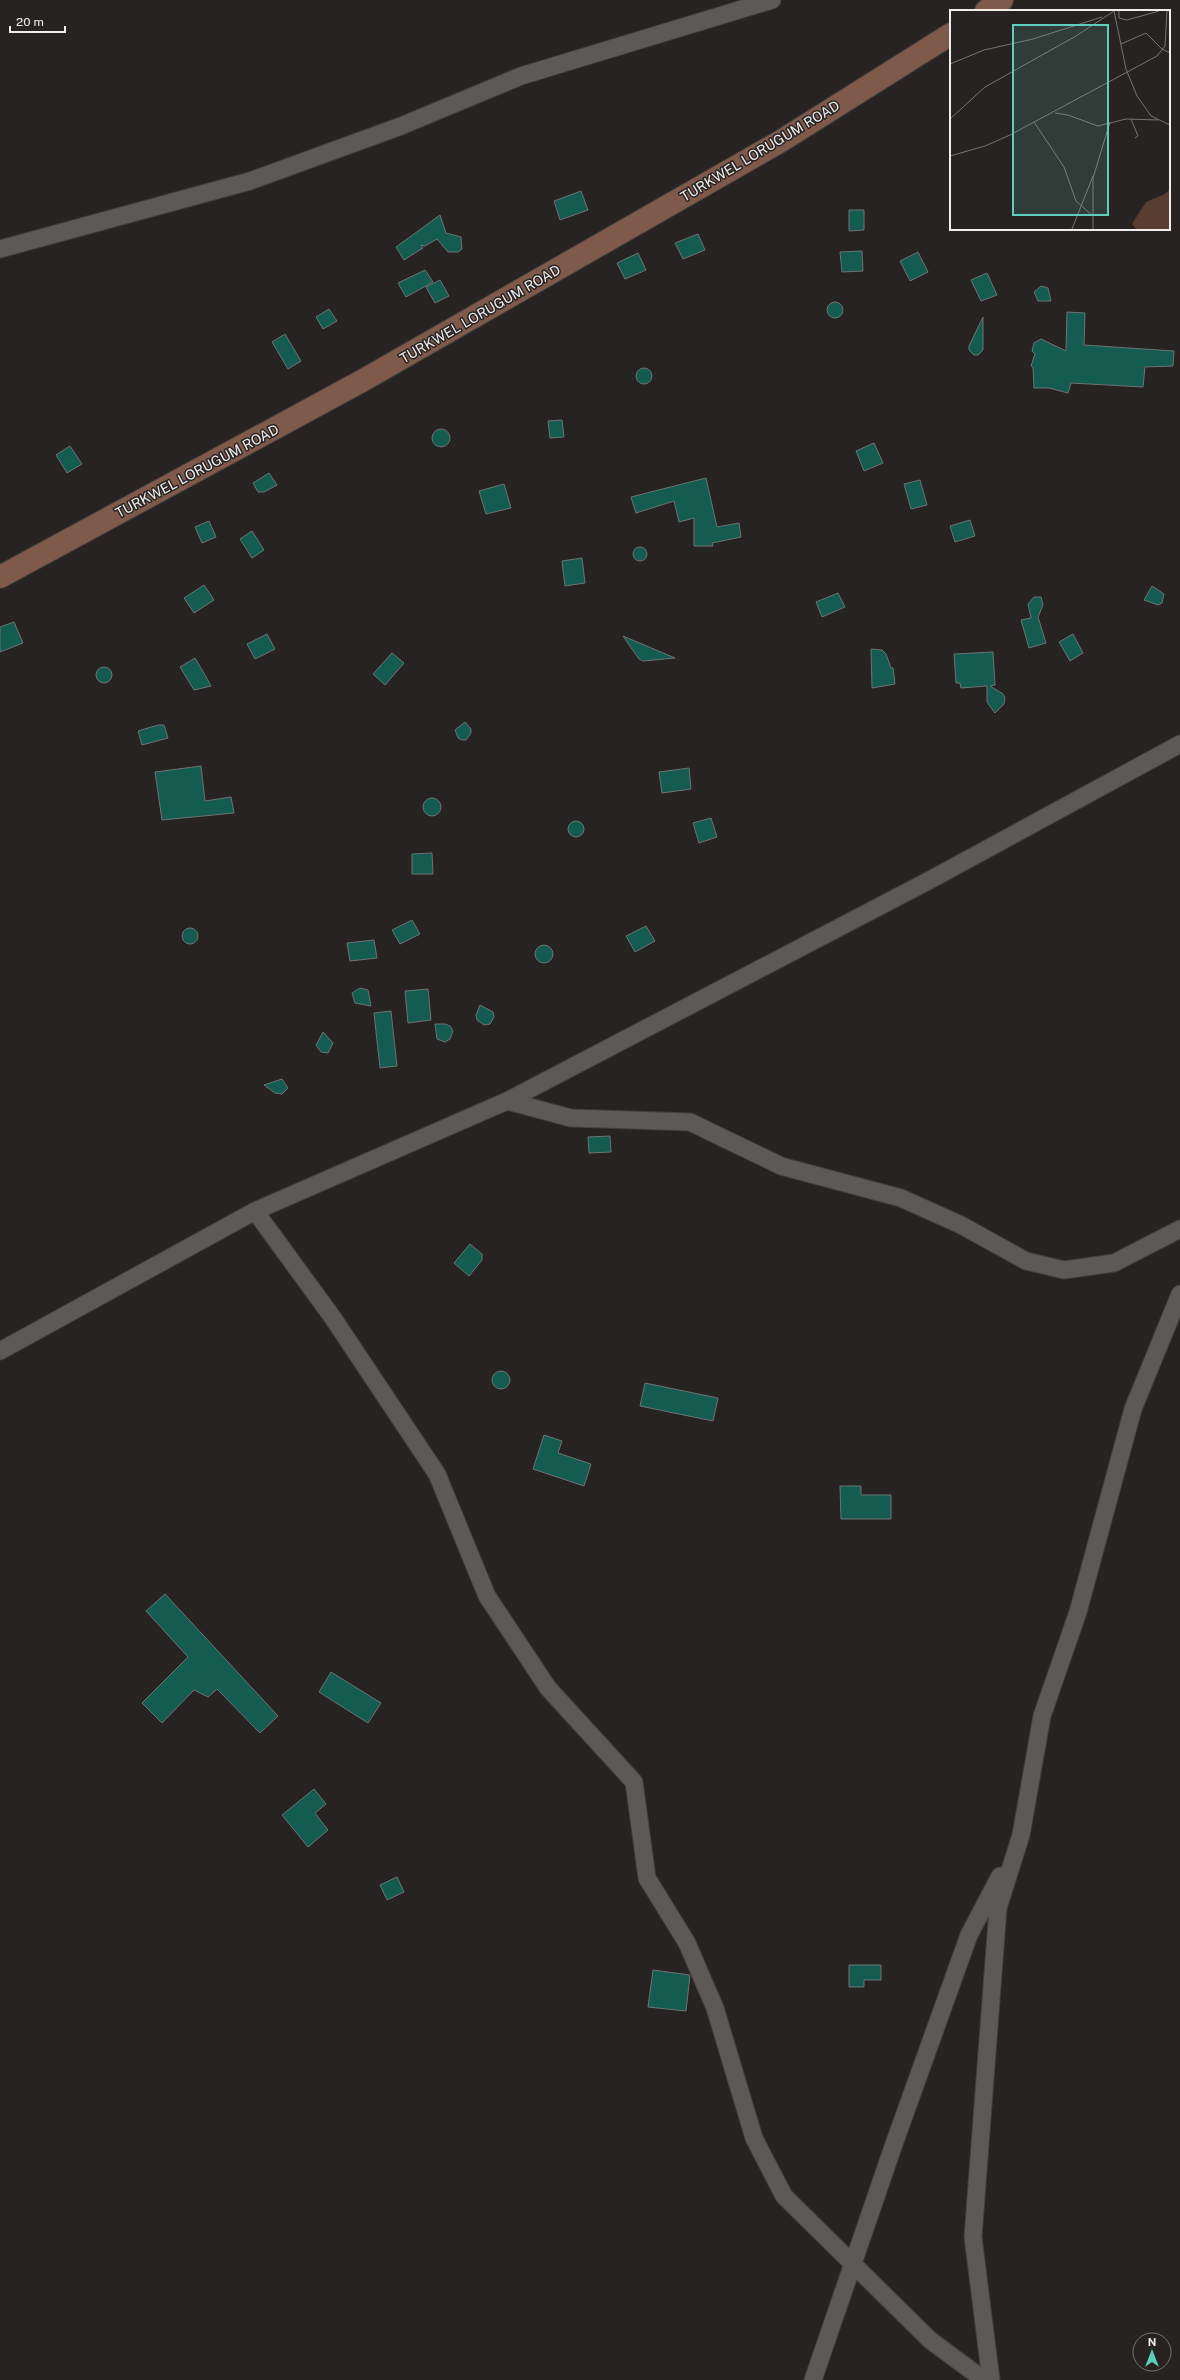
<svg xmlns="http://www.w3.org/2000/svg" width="1180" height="2380" viewBox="0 0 1180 2380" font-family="'Public Sans',sans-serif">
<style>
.building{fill:#145c50;stroke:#6e7372}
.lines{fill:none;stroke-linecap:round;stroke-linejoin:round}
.street-casing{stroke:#413e3d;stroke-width:19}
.secondary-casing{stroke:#413e3d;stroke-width:24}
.street{stroke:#5d5957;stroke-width:17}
.secondary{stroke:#7f5a4a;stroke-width:22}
.labels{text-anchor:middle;stroke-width:3;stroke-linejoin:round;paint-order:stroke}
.street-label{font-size:14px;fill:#f0eeed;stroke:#272322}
.inset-road{fill:none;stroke:#777473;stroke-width:1}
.view{fill:#5dceb9;fill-opacity:0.15;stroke:#5dceb9;stroke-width:2}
.inset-edge{fill:none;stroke:#f0eeed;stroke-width:2}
</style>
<rect width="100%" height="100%" fill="#272322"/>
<path class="building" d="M581 191 588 210 560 220 554 201Z
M849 210H864V230L849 231Z
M440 215 446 233 461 237 462 249 458 252H448L437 239 425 246 421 245 423 248 404 260 396 247Z
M698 234 705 250 683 259 675 243Z
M862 251 863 271 842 272 840 252Z
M918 252 928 272 910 281 900 261Z
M638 253 646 270 625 279 617 263Z
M425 270 433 282 406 297 398 283Z
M987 273 997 295 981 301 971 280Z
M440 280 449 296 435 303 426 287Z
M1041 286 1048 288 1051 301H1038L1034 292Z
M827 310a8 8 0 1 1 16 0a8 8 0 1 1-16 0Z
M329 309 337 321 323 329 316 317Z
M1067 312 1085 313 1084 345 1174 351 1173 366 1145 367 1143 387 1071 383 1068 393 1049 388H1034L1033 367 1031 366 1035 354 1032 351 1034 343 1041 339 1066 351Z
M983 317V350L978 355H974L969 350V346Z
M285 334 301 361 288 369 272 342Z
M636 376a8 8 0 1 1 16 0a8 8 0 1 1-16 0Z
M562 420 564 437 550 438 548 421Z
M432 438a9 9 0 1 1 18 0a9 9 0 1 1-18 0Z
M874 443 883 463 864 471 856 451Z
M70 446 82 464 67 473 56 455Z
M269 473 277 485 264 492H258L253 483Z
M706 478 717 527 739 523 741 537 712 543 713 546H694V518L679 522 674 501 636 513 631 497Z
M920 480 927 505 911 509 904 484Z
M504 484 511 508 486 514 479 491Z
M970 520 975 536 955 542 950 526Z
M209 521 216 537 202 543 195 527Z
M252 531 264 550 252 558 240 539Z
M633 554a7 7 0 1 1 14 0a7 7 0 1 1-14 0Z
M582 558 585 583 565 586 562 561Z
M204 585 214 600 194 613 184 598Z
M1152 586 1164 594 1162 603 1158 605 1144 600Z
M838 593 845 607 822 617 816 602Z
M1034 597H1041L1043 605 1038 617 1046 643 1029 648 1021 620 1031 618 1028 604Z
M14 622 23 643 0 652V627Z
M267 634 275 649 255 659 247 644Z
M1073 634 1083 653 1070 661 1059 642Z
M623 636 675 658 643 661 639 659Z
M871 649 882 650 886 654 891 668H893L895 684 872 688Z
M993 652 995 685 990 686 1003 694 1005 698 1004 704 995 713 987 702V686L961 688 960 683H956L954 654Z
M392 653 404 663 385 685 373 674Z
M195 658 205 675 211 686 194 690 180 667Z
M96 675a8 8 0 1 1 16 0a8 8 0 1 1-16 0Z
M465 722 471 729V733L466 740H462L458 738 455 730Z
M158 725H164L168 738 142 745 138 731Z
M201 766 205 801 231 797 234 813 162 820 155 772Z
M689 768 691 789 662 793 659 772Z
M423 807a9 9 0 1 1 18 0a9 9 0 1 1-18 0Z
M711 818 717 837 699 843 693 823Z
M568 829a8 8 0 1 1 16 0a8 8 0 1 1-16 0Z
M432 853 433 874H412V854Z
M412 920 420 934 400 944 392 930Z
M646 926 655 941 635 952 626 936Z
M182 936a8 8 0 1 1 16 0a8 8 0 1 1-16 0Z
M374 940 377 958 350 961 347 943Z
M535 954a9 9 0 1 1 18 0a9 9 0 1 1-18 0Z
M360 988 368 990 371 1006 355 1003 352 993Z
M428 989 431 1020 408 1023 405 991Z
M480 1005 493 1012 494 1017 490 1024 484 1025 477 1020 476 1015Z
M391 1011 397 1066 380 1068 374 1013Z
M435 1024H445L450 1026 453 1031 450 1039 445 1042 437 1039Z
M323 1032 333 1043 328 1053 321 1052 316 1045Z
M282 1079 288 1088 282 1094 275 1093 264 1085Z
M610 1136 611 1152 589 1153 588 1137Z
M470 1244 482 1254V1260L469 1276 454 1263Z
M492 1380a9 9 0 1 1 18 0a9 9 0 1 1-18 0Z
M645 1383 718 1398 713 1421 640 1406Z
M544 1435 562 1441 558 1453 591 1464 584 1486 533 1469Z
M840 1486H861V1495H891V1519H841Z
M165 1594 278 1716 260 1733 217 1689 208 1697 194 1690 162 1723 142 1703 188 1657 146 1611Z
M331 1672 381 1703 368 1723 319 1692Z
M314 1789 326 1804 315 1813 328 1830 308 1847 282 1815Z
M397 1877 404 1892 387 1900 380 1885Z
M849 1965H881V1980H864V1987H849Z
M653 1970 690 1975 686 2011 648 2007Z"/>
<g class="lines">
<g class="street-casing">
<path id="street" d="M0 249 250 181 401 126 521 76 772 0
M507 1101 571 1118 690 1122 781 1166 901 1198 961 1225 1026 1261 1064 1270 1114 1263 1180 1229
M255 1211 333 1318 437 1474 487 1596 548 1688 634 1782 647 1878 687 1943 715 2008 754 2138 784 2196 930 2340 984 2380
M0 1351 255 1211 507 1101 928 881 1180 744
M813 2380 894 2144 969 1935 1000 1876
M991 2380 973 2237 998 1908 1021 1835 1042 1716 1078 1612 1133 1409 1180 1294"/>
</g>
<g class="secondary-casing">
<path id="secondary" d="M986 11 1002 0
M0 577 360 382 781 141 951 34"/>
</g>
<use href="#street" class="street"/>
<use href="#secondary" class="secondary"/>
</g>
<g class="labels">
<g class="street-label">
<text transform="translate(760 151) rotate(-31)" y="5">TURKWEL LORUGUM ROAD</text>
<text transform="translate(480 314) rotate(-30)" y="5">TURKWEL LORUGUM ROAD</text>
<text transform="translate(197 471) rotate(-28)" y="5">TURKWEL LORUGUM ROAD</text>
</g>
</g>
<g transform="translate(950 10)">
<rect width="220" height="220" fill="#272322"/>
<path d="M220 179V219H186L182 214 196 192 215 184Z" fill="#5a3d31"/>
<path class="inset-road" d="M164 1 176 59 187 86 201 106 220 115M169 1V8L177 10 209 1M171 34 196 23 212 39 220 43M0 54 34 40 83 29 152 7M105 103 118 105 148 116 176 109 208 110M0 109 35 77 126 26 164 1M181 109 188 126 185 128M84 112 114 157 126 191 143 206M0 146 35 136 60 125 207 46 215 36 217 1M122 219 143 166M143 219V168L160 112"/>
<path class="view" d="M63 15H158V205H63Z"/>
<rect width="220" height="220" class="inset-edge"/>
</g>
<g transform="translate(1152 2352)"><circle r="19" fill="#272322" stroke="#777473"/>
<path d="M0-3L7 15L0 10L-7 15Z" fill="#5dceb9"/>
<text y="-6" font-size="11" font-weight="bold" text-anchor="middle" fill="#f0eeed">N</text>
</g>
<path d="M10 26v6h55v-6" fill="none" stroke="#f0eeed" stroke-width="2"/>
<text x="16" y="26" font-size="12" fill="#f0eeed" stroke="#272322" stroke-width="3" paint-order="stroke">20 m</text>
</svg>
